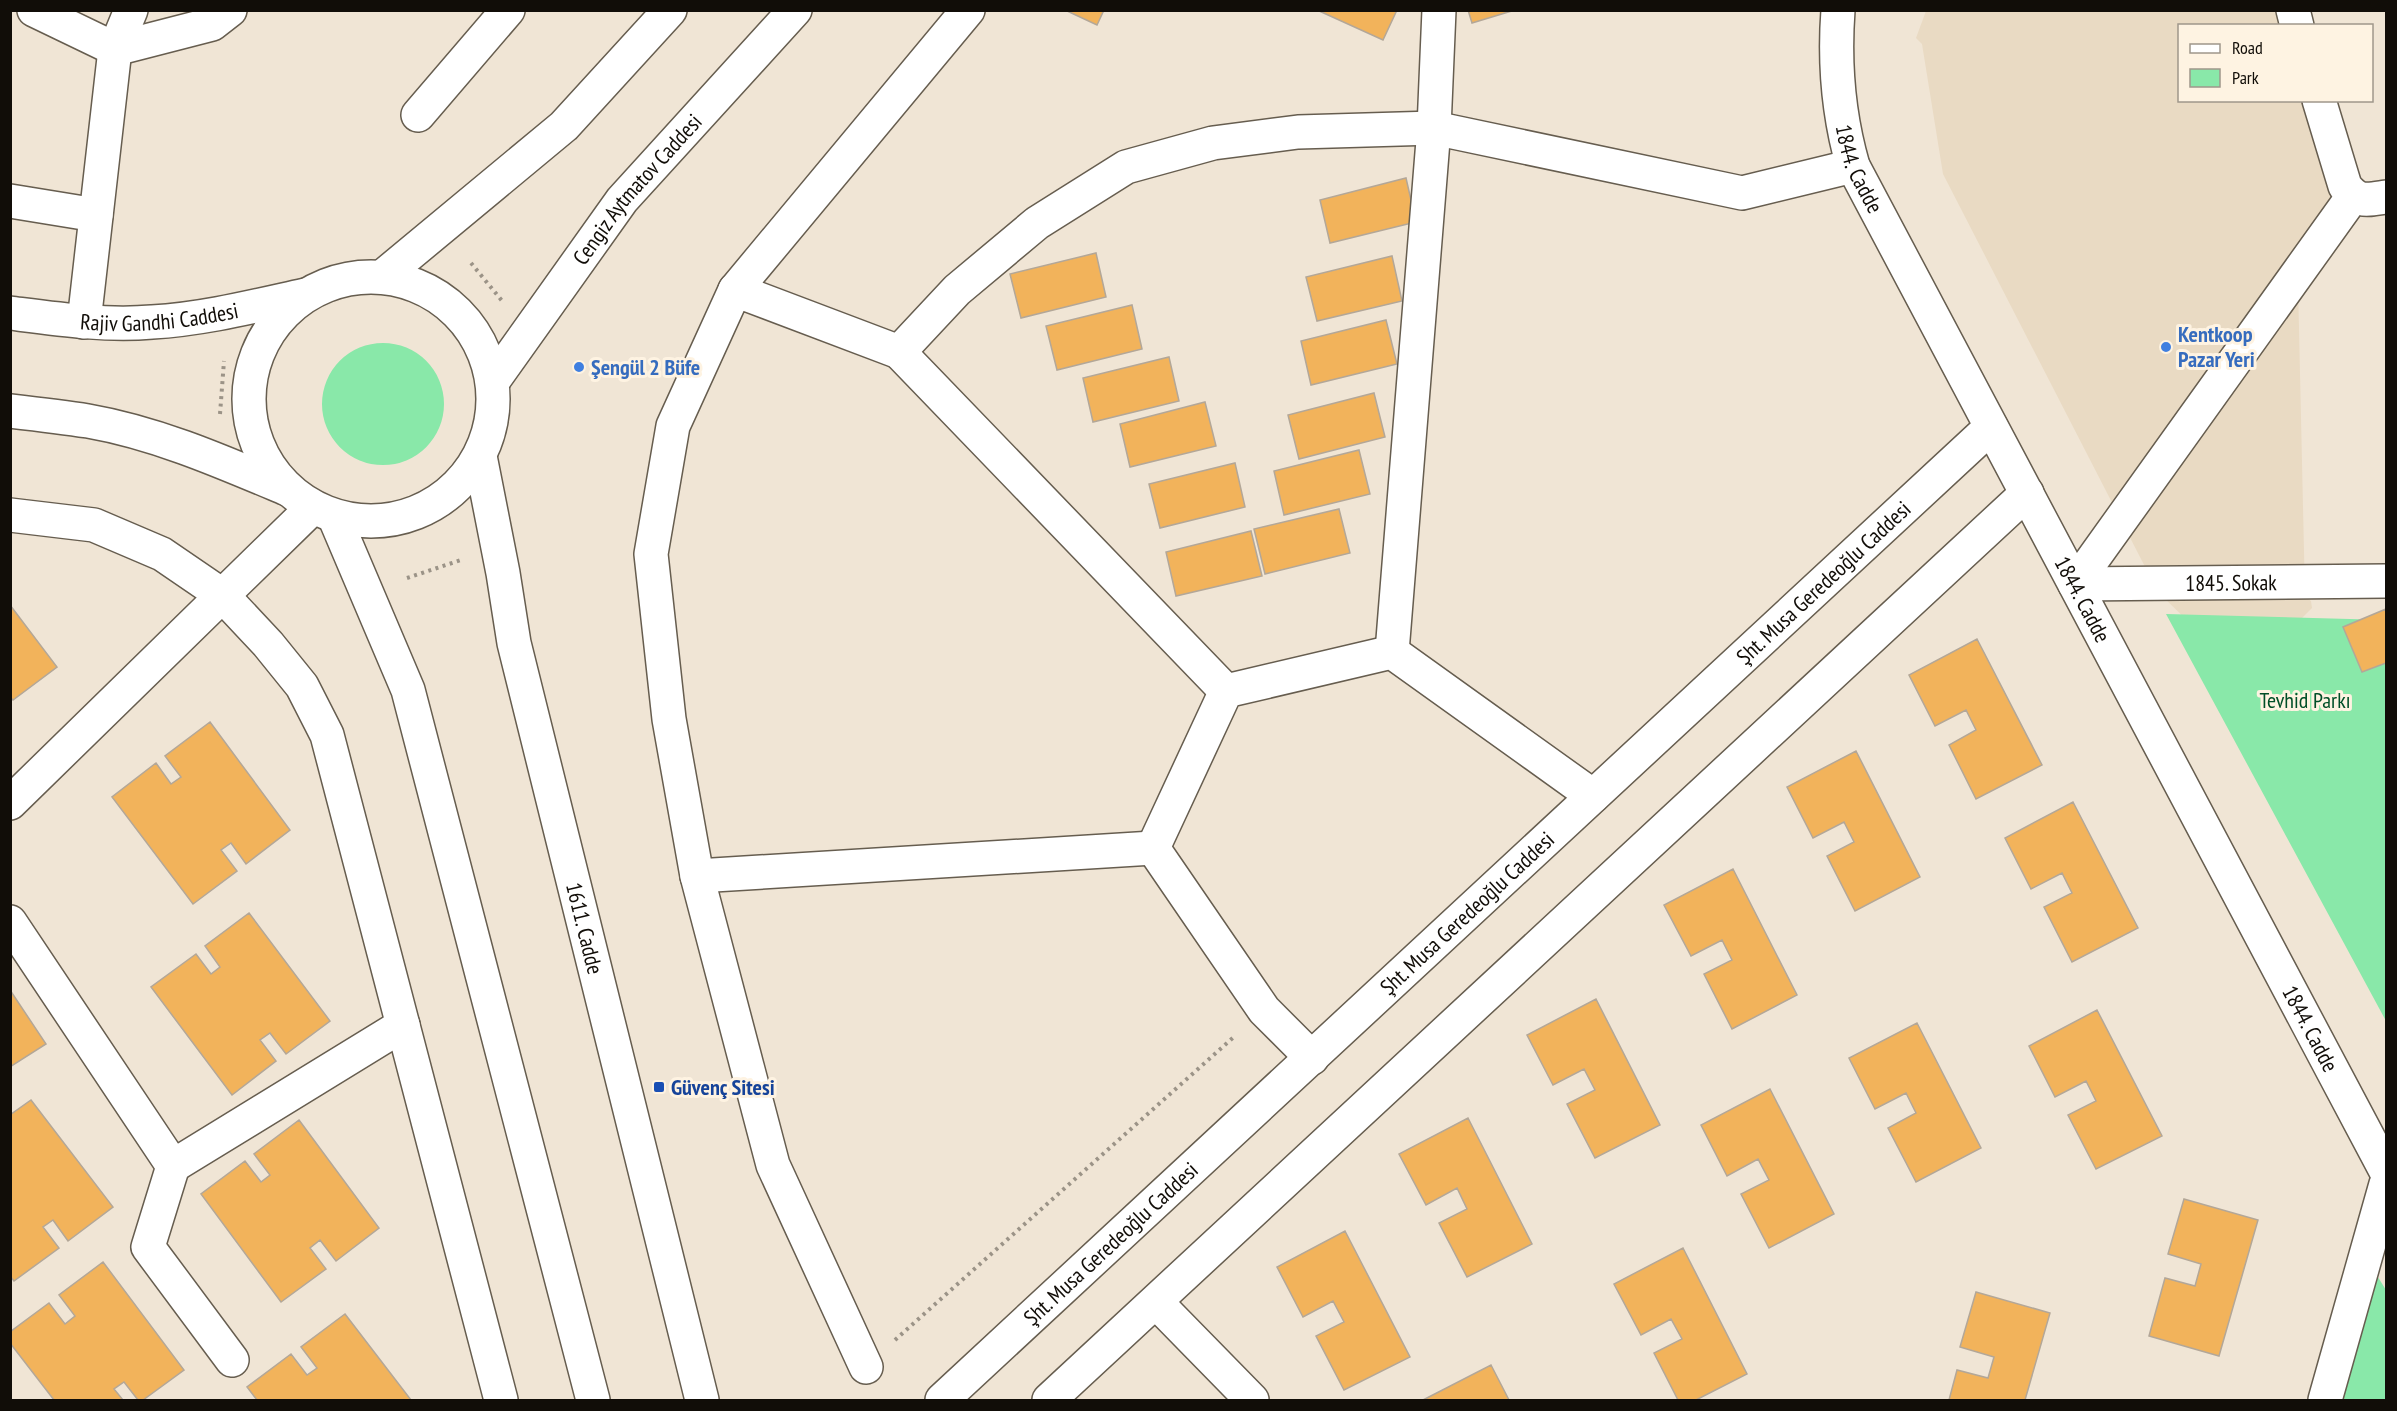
<svg xmlns="http://www.w3.org/2000/svg" width="2397" height="1411" viewBox="0 0 2397 1411" font-family="'PT Sans Narrow',sans-serif">
<style>
.built{fill:#e9dac3}
.green{fill:#89e8a9}
.building{fill:#f2b35b;stroke:#b3a798;stroke-width:1.5}
.lines{fill:none;stroke-linecap:round;stroke-linejoin:round}
.minor-casing{stroke:#665d4f;stroke-width:36}
.tertiary-casing{stroke:#665d4f;stroke-width:36}
.primary-casing{stroke:#665d4f;stroke-width:36}
.path{stroke:#9b9387;stroke-width:4;stroke-dasharray:3 4.5;stroke-linecap:butt}
.minor{stroke:#fff;stroke-width:33}
.tertiary{stroke:#fff;stroke-width:33}
.primary{stroke:#fff;stroke-width:33}
.shop-dot{fill:#3f7fe0;stroke:#fef3e2;stroke-width:2}
.transit-dot{fill:#1a4fb4;stroke:#fef3e2;stroke-width:2}
.labels{text-anchor:middle;stroke-width:6;stroke-linejoin:round;paint-order:stroke}
.street-label{font-size:22px;fill:#110d08;stroke:#fef3e2}
.shop-label{font-size:22px;font-weight:bold;fill:#366cbe;stroke:#fef3e2;text-anchor:start}
.park-label{font-size:22px;fill:#004f28;stroke:#fef3e2}
.transit-label{font-size:22px;font-weight:bold;fill:#164399;stroke:#fef3e2;text-anchor:start}
</style>
<rect width="100%" height="100%" fill="#f0e5d5"/>
<path class="built" d="M1926 11H2305L2310 25 2180 26V100L2331 101 2353 178 2298 284 2305 596 2311 601 2312 608 2244 676 2158 592 1943 174 1922 44 1916 38Z"/>
<path class="green" d="M322 404a61 61 0 1 1 122 0a61 61 0 1 1-122 0Z
M2166 614 2386 620V1021Z
M2376 1274 2386 1290V1400H2341Z"/>
<path class="building" d="M1065 10H1104L1097 25Z
M1317 10H1397L1383 40Z
M1468 10H1515L1472 23Z
M1406 178 1416 222 1330 243 1320 200Z
M1096 253 1106 297 1021 318 1010 274Z
M1392 256 1402 301 1317 321 1306 277Z
M1132 305 1142 349 1057 370 1046 326Z
M1386 320 1397 364 1311 385 1301 341Z
M1169 357 1179 401 1093 422 1083 378Z
M1374 393 1385 437 1299 459 1288 415Z
M1205 402 1216 446 1130 467 1120 424Z
M1359 450 1370 494 1284 515 1274 471Z
M1235 463 1245 507 1160 528 1149 484Z
M1339 509 1350 553 1265 574 1254 529Z
M1251 531 1262 576 1176 596 1166 552Z
M10 605 57 667 13 700 10 697Z
M2386 609V663L2362 672 2343 627Z
M1977 639 2042 765 1976 799 1949 745 1976 730 1966 710 1935 726 1909 675Z
M210 722 290 830 246 864 231 843 221 850 237 871 193 904 112 797 156 763 171 784 181 777 165 756Z
M1856 751 1920 877 1855 911 1827 856 1854 842 1844 822 1813 838 1787 787Z
M2073 802 2138 928 2072 962 2044 907 2072 893 2062 873 2031 889 2005 838Z
M1733 869 1797 995 1732 1029 1704 974 1732 960 1722 940 1691 956 1664 905Z
M249 913 330 1021 286 1054 270 1033 260 1040 276 1061 232 1095 151 987 196 954 211 974 220 967 205 946Z
M10 990 46 1044 10 1067Z
M1596 999 1660 1125 1595 1158 1567 1104 1595 1090 1584 1069 1553 1085 1527 1035Z
M2097 1010 2162 1136 2096 1169 2068 1115 2096 1101 2086 1081 2055 1097 2029 1046Z
M1917 1023 1981 1148 1916 1182 1888 1128 1916 1113 1906 1093 1875 1109 1849 1058Z
M1770 1089 1834 1214 1769 1248 1741 1194 1769 1180 1758 1159 1727 1176 1701 1125Z
M31 1100 113 1207 68 1241 53 1220 43 1227 59 1248 14 1281 10 1276V1115Z
M1468 1118 1532 1244 1467 1277 1439 1223 1467 1209 1457 1188 1426 1205 1399 1154Z
M299 1120 379 1228 336 1261 320 1240 310 1248 326 1269 281 1302 201 1194 245 1161 261 1182 270 1175 254 1154Z
M2184 1199 2258 1220 2219 1356 2149 1336 2165 1278 2195 1286 2201 1264 2168 1254Z
M1345 1231 1410 1357 1344 1390 1316 1336 1344 1322 1333 1301 1303 1317 1277 1267Z
M1683 1248 1747 1374 1696 1400H1678L1654 1353 1682 1339 1671 1319 1641 1335 1614 1284Z
M103 1262 184 1370 143 1400H138L124 1382 114 1389 123 1400H54L10 1343V1332L49 1303 65 1324 75 1316 59 1295Z
M1976 1292 2050 1313 2025 1400H1949L1957 1370 1988 1378 1994 1357 1960 1347Z
M345 1314 411 1400H257L247 1387 291 1354 307 1375 317 1368 301 1347Z
M1491 1365 1509 1400H1423Z"/>
<g class="lines">
<g class="minor-casing">
<g id="minor">
<path d="M34 10 115 49 212 24 230 10"/>
<path d="M418 115 508 10"/>
<path d="M10 201 96 215"/>
<path d="M735 290 968 10"/>
<path d="M84 322 115 49 131 10"/>
<path d="M899 352 1226 691"/>
<path d="M10 515 94 525 162 554 222 595 268 644 302 686 327 735 501 1400"/>
<path d="M2075 584 2353 196"/>
<path id="s1" d="M2075 584 2386 581"/>
<path d="M1392 652 1434 128 1439 10"/>
<path d="M10 803 313 507"/>
<path d="M697 876 1153 848"/>
<path d="M10 922 173 1166 148 1247 232 1360"/>
<path d="M1312 1058 1264 1010 1153 848 1226 691 1392 652 1593 796"/>
<path d="M173 1166 403 1025"/>
<path d="M1156 1302 1252 1400"/>
<path d="M866 1367 773 1165 697 876 669 719 651 554 673 426 735 290 899 352 957 290 1037 223 1126 167 1213 143 1298 132 1434 128 1742 193 1853 166"/>
<path d="M2325 1400 2386 1184"/>
</g>
</g>
<g class="tertiary-casing">
<g id="tertiary">
<path id="s2" d="M1838 10C1834 64 1838 114 1853 166L2386 1171"/>
<path d="M2293 10 2297 26"/>
<path d="M2319 100 2345 186C2358 203 2366 200 2386 197"/>
<path id="s3" d="M942 1400 1991 427"/>
<path d="M1049 1400 2027 493"/>
</g>
</g>
<g class="primary-casing">
<g id="primary">
<path d="M382 277 564 126 670 10"/>
<circle cx="371" cy="399" r="122"/>
<path id="s4" d="M10 313C57 319 105 326 152 322 204 319 255 306 305 295"/>
<path id="s5" d="M493 381 622 200 795 10"/>
<path d="M10 411C36 414 62 417 88 421 157 433 223 462 287 489"/>
<path id="s6" d="M480 456 503 573 514 643 702 1400"/>
<path d="M334 516 408 690 593 1400"/>
</g>
</g>
<path class="path" d="M471 263 503 302
M220 414 224 361
M407 578 461 560
M895 1340 1236 1035"/>
<use href="#minor" class="minor"/>
<use href="#tertiary" class="tertiary"/>
<use href="#primary" class="primary"/>
</g>
<g class="shop-dot">
<circle cx="2166" cy="347" r="6"/>
<circle cx="579" cy="367" r="6"/>
</g>
<rect class="transit-dot" x="653" y="1081" width="12" height="12" rx="3"/>
<g class="labels">
<g class="street-label">
<text dy="8" stroke="none"><textPath href="#s2" startOffset="162">1844. Cadde</textPath></text>
<text dy="8" stroke="none"><textPath href="#s5" startOffset="240">Cengiz Aytmatov Caddesi</textPath></text>
<text dy="8" stroke="none"><textPath href="#s4" startOffset="150">Rajiv Gandhi Caddesi</textPath></text>
<text dy="8" stroke="none"><textPath href="#s3" startOffset="1202">Şht. Musa Geredeoğlu Caddesi</textPath></text>
<text dy="8" stroke="none"><textPath href="#s1" startOffset="156">1845. Sokak</textPath></text>
<text dy="8" stroke="none"><textPath href="#s2" startOffset="648">1844. Cadde</textPath></text>
<text dy="8" stroke="none"><textPath href="#s3" startOffset="716">Şht. Musa Geredeoğlu Caddesi</textPath></text>
<text dy="8" stroke="none"><textPath href="#s6" startOffset="484">1611. Cadde</textPath></text>
<text dy="8" stroke="none"><textPath href="#s2" startOffset="1134">1844. Cadde</textPath></text>
<text dy="8" stroke="none"><textPath href="#s3" startOffset="230">Şht. Musa Geredeoğlu Caddesi</textPath></text>
</g>
<g class="shop-label">
<text x="2178" y="342">Kentkoop<tspan x="2178" dy="25">Pazar Yeri</tspan></text>
<text x="591" y="375">Şengül 2 Büfe</text>
</g>
<g class="park-label">
<text x="2305" y="708">Tevhid Parkı</text>
</g>
<g class="transit-label">
<text x="671" y="1095">Güvenç Sitesi</text>
</g>
</g>
<rect width="2397" height="1411" fill="none" stroke="#110d08" stroke-width="24"/>
<rect x="2178" y="24" width="195" height="78" fill="#fef3e2" stroke="#9f978b" stroke-width="1.5"/>
<rect x="2190" y="44" width="30" height="9" fill="#ffffff" stroke="#9f978b" stroke-width="1.5"/>
<text x="2232" y="54" font-size="18" fill="#110d08">Road</text>
<rect x="2190" y="69" width="30" height="18" fill="#89e8a9" stroke="#9f978b" stroke-width="1.5"/>
<text x="2232" y="84" font-size="18" fill="#110d08">Park</text>
</svg>
